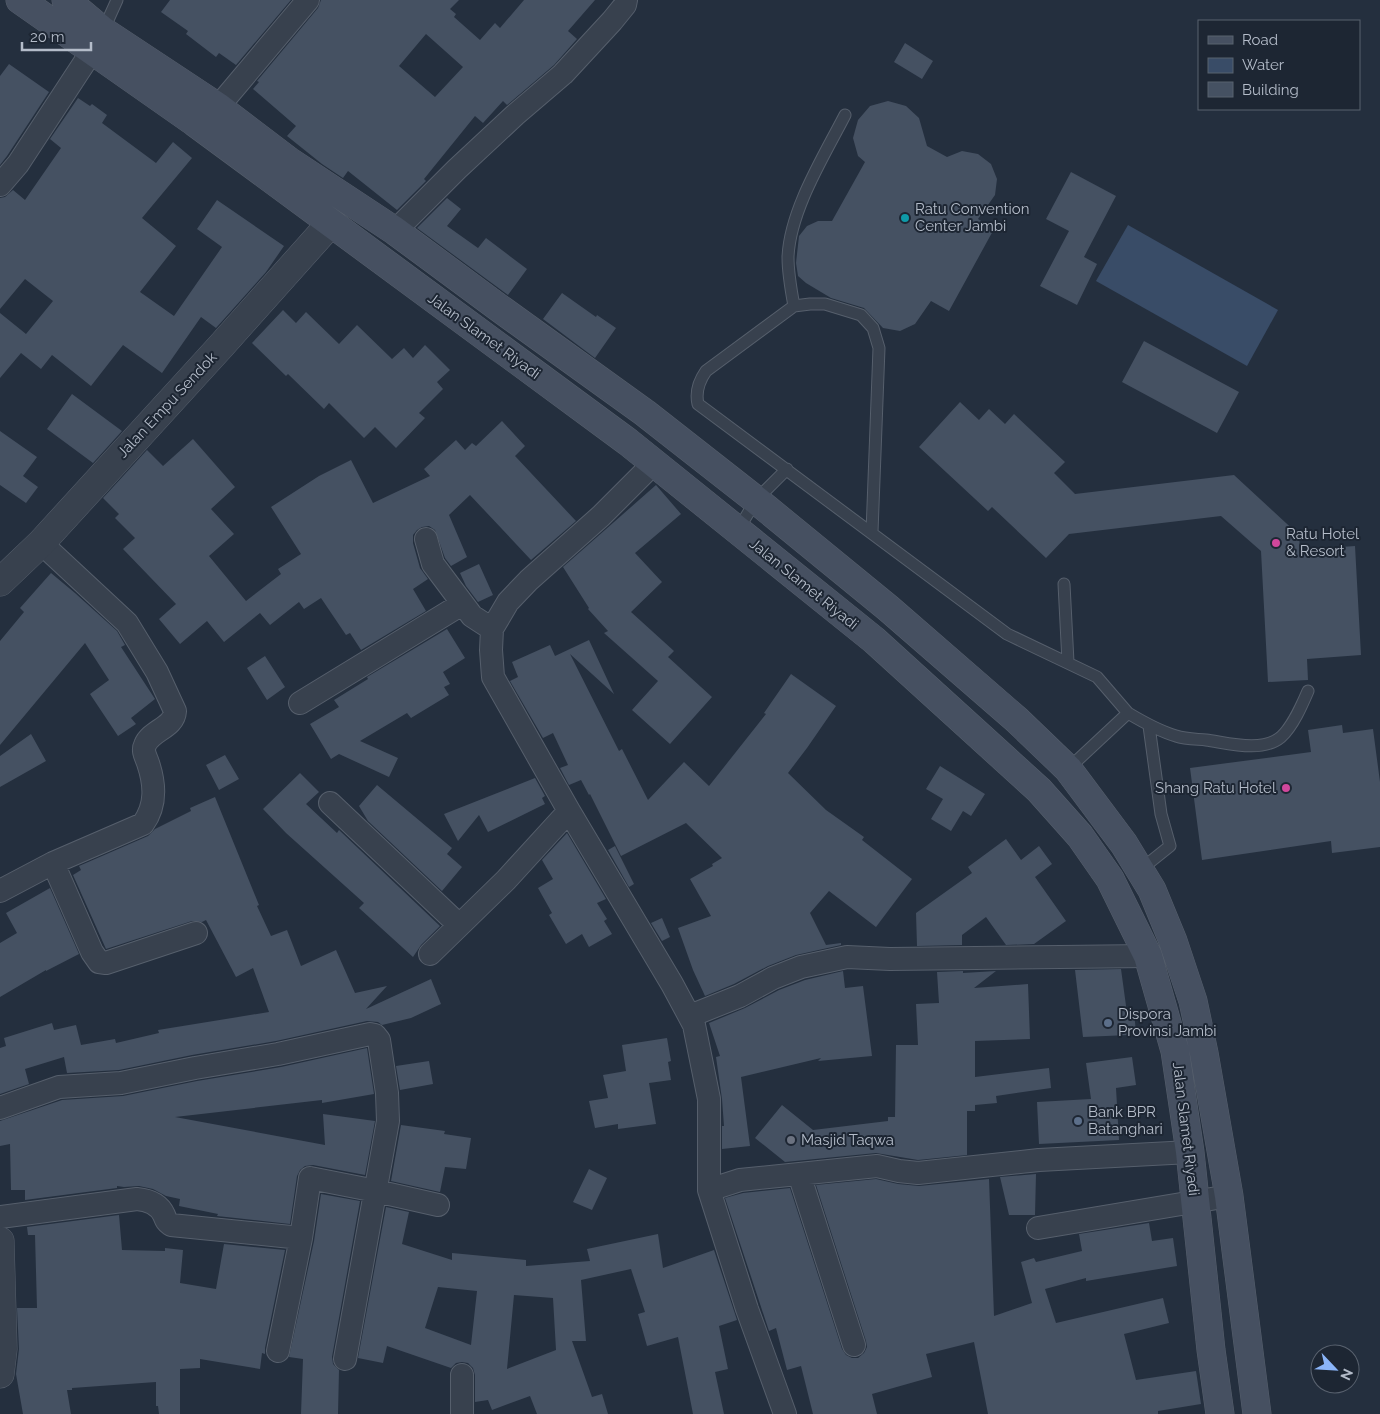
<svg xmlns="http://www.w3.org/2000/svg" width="1380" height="1414" viewBox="0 0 1380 1414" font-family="Raleway,sans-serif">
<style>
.water{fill:#394c67}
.building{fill:#455162;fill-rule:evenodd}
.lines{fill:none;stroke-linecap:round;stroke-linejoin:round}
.service-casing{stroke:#565f6c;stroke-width:13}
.minor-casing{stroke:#565f6c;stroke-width:24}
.tertiary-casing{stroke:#565f6c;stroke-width:29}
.secondary-casing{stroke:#565f6c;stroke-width:29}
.service{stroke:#38414e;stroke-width:11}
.minor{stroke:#38414e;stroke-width:22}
.tertiary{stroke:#38414e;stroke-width:28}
.secondary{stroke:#465061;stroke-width:28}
.culture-dot{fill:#0f9aa8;stroke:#1d2633;stroke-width:2}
.hotel-dot{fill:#d1479c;stroke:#1d2633;stroke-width:2}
.service-dot{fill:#5c6f8a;stroke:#1d2633;stroke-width:2}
.worship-dot{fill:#6b7280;stroke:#1d2633;stroke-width:2}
.labels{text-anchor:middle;stroke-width:4;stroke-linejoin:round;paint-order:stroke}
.poi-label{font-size:15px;fill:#b4bcc9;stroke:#1d2633;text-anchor:start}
.street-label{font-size:15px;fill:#b4bcc9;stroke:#1d2633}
</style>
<rect width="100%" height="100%" fill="#242f3e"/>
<path class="water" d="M1128 225 1278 310 1247 366 1096 281Z"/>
<path class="building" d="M170 0H291L236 65 219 53 216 57 186 34 188 31 161 12Z
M321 0H459L450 9 456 14 454 17 480 40 495 23 500 28 524 0H595L568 31 577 39 554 65 507 105 503 101 483 123 475 116 424 179 426 181 397 210 348 171 343 178 322 164 287 136 296 126 253 89 259 82 257 81 318 8ZM426 34 463 67 435 97 399 66Z
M905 43 933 61 922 79 894 62Z
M9 64 49 92 7 156 0 165V76Z
M78 98 90 106 92 104 107 115 102 123 156 163 173 142 192 158 142 218 176 246 140 292 174 316 222 247 197 229 217 200 284 246 266 272 216 328 201 317 162 373 123 345 91 386 52 355 41 369 21 353 0 378V313L26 334 53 301 25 279 0 309V198L5 197 13 190 25 200 61 148 50 139Z
M888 101 906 106 919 118 927 146 947 157 962 151 978 154 991 164 997 179 995 195 978 219 994 229 949 311 931 301 915 324 900 331 883 328 864 308 831 298 806 283 798 276 796 263 799 236 807 226 818 221H832L865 162 858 156 853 138 858 120 870 106Z
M1071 172 1116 196 1084 257 1097 264 1077 305 1040 286 1069 231 1046 219Z
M447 198 461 209 447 226 478 248 486 238 527 269 508 295 417 228Z
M562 293 596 317 597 315 616 328 595 358 543 319Z
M283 310 296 323 306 312 339 344 357 325 392 359 404 348 413 358 425 345 450 370 437 382 443 389 419 413 425 418 396 448 375 427 364 438 329 403 324 409 288 374 286 376 252 343Z
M1144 341 1239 392 1217 433 1122 382Z
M72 394 122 431 93 463 47 429Z
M960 402 979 420 989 409 1005 424 1014 414 1065 462 1054 473 1075 494 1234 475 1299 535 1300 550 1355 546 1361 655 1307 659 1308 680 1268 682 1261 551 1221 516 1069 534 1046 558 992 507 988 511 919 447Z
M502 421 525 446 515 456 576 521 531 560 470 495 449 515 467 557 451 566 445 558 435 530 429 526 422 527 417 530 413 535V543L420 568 428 579 413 589 426 611 361 650 350 633 346 635 321 598 304 609 299 602 270 625 260 613 224 642 207 621 180 644 159 619 176 604 123 549 135 538 115 518 119 514 103 498 147 450 163 466 193 439 235 487 211 509 234 534 209 556 246 601 281 574 278 569 301 554 271 507 319 476 351 460 373 503 430 476 424 469 456 440 465 450 472 443 476 446Z
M0 431 37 457 23 476 38 487 26 503 0 485Z
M656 485 681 514 635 553 662 582 631 612 674 651 668 657 712 697 670 744 632 710 658 681 604 633 608 631 588 609 589 608 563 567Z
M479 564 493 595 478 602 466 586 460 573Z
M51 573 75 593 117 631 125 645 121 647 155 699 131 718 136 724 118 736 90 694 109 680 85 643 0 745V641L24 612 20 608Z
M447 629 465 658 443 672 450 684 444 687 449 695 411 718 407 713 360 741 398 758 389 777 339 754 331 759 310 724 339 707 334 700 368 679 367 677Z
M589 640 614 694 570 654 619 751 622 749 648 800 684 762 709 786 766 714 764 713 791 674 836 706 807 748 788 773 826 810 864 837 862 840 912 879 876 927 829 891 810 913 826 945 841 943V945L796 955 768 966 734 984 705 996 693 970 678 928 711 916 690 879 713 866 712 864 722 858 686 823 621 856 590 794 589 795 581 780 569 785 560 768 568 765 553 733 543 738 510 681 518 677 512 662 550 645 555 656Z
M265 656 285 687 267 700 247 668Z
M1342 725 1343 733 1373 729 1380 782V847L1332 853 1331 841 1202 860 1190 768 1311 752 1308 730Z
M31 734 46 761 0 787V756Z
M225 755 239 779 219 790 206 765Z
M940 766 985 794 971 816 963 811 951 831 931 819 943 799 926 789Z
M300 773 319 792 306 804 337 833 339 830 440 926 421 945 413 957 359 908 364 903 286 833 263 809Z
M535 778 545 796 542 798 545 804 488 832 479 815 458 841 444 814Z
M377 785 452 848 447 854 462 867 442 891 368 821 359 806Z
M215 797 259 905 257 906 271 936 287 930 301 966 336 950 355 993 387 986 366 1009 431 979 441 1004 411 1018 382 1025 378 1022 367 1021 276 1041 192 1055 119 1070 67 1073 64 1057 25 1069 29 1084 0 1094V1048L6 1046 4 1038 52 1023 54 1030 76 1025 81 1045 115 1039 116 1043 159 1033 158 1030 269 1012 253 968 236 977 206 920 202 922 192 921 106 949 73 875 81 870 79 866 148 836 155 829 191 811 190 808Z
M567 833 606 899 597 903 607 919 604 921 612 934 589 947 582 934 566 944 549 915 552 913 538 888 553 879 542 860Z
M1006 839 1021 860 1039 846 1052 864 1035 877 1066 921 1034 944 1006 945 986 917 962 935V945L917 946 916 913 972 873 968 867Z
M615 846 634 884 629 887 608 850Z
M50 888 79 954 46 971V970L0 997V943L17 933 6 913Z
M662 918 670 937 662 941 651 923Z
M1121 969 1127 1013 1134 1012 1136 1032 1129 1035 1083 1037 1075 970Z
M843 971 845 988 863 986 872 1056 818 1061 821 1058 741 1077 750 1146 722 1149V1126H724L722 1099 716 1057 720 1056 709 1023 745 1008 779 990 805 980Z
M963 971V973L996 971 974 988 1028 984 1030 1039 975 1041V1077L1049 1068 1051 1088 996 1096 997 1103 975 1105V1111H967V1155L918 1160 876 1153 785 1162 755 1138 782 1105 813 1130 888 1121V1117H895L896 1045H918L916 1004 939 1003 937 972Z
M667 1038 671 1061 668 1062 671 1080 649 1083 656 1124 618 1129V1124L595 1128 589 1101 608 1098 603 1075 626 1071 622 1045Z
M367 1048 374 1094 322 1103V1100L175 1117 325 1145 323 1114 375 1121 365 1175 313 1165 305 1166 300 1170 297 1176 290 1224 217 1216 218 1214 179 1206 180 1199 166 1196 153 1189 139 1186 124 1187 117 1186V1188L25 1200V1190H11L10 1144 0 1146V1121L62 1100 123 1096 197 1081 281 1067Z
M1132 1057 1136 1085 1116 1088 1119 1140 1039 1144 1037 1102 1091 1099 1086 1063Z
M429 1061 433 1084 400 1090 396 1066Z
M401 1125 445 1131 444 1134 471 1138 466 1169 445 1167 440 1192 391 1181Z
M589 1169 607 1178 592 1210 573 1202Z
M1036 1174 1035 1215H1009L1000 1177Z
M876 1179 898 1184 919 1186 989 1179 994 1316 1032 1303 1021 1262 1034 1258 1036 1262 1082 1251 1079 1234 1149 1223 1152 1241 1173 1238 1177 1266 1086 1281V1278L1045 1289 1056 1323 1163 1298 1169 1323 1124 1334 1136 1380 1196 1371 1201 1404 1158 1411V1414H988L974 1342 926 1354 932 1377 872 1394 877 1414H813L801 1366 787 1370 776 1328 769 1331 725 1198 743 1193 790 1188 842 1349 846 1355 852 1358H858L864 1353 867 1347 866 1341 816 1185Z
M321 1194 360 1201 332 1357 333 1364 339 1370 338 1414H301L303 1359 289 1357 314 1241Z
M386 1207 409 1212 402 1244 452 1260V1253L526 1260V1266L590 1261 587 1249 658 1234 663 1268 714 1250 737 1320 719 1326 728 1369 715 1372 724 1414H693L678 1337 647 1346 638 1314 645 1312 631 1269 581 1280 586 1341H572L592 1397 602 1394 608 1414H537L530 1396 492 1410 488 1400 475 1402V1375L473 1368 468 1363 462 1362 456 1363 451 1368 387 1346 383 1363 358 1358ZM438 1287 477 1291 471 1345 425 1328ZM514 1295 553 1298 556 1350 507 1369Z
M119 1215 122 1250 165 1251V1248L183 1250 180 1283 216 1289 224 1244 285 1250 265 1348V1354L262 1353 260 1369 200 1359V1368L180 1369V1414H159L158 1406H156V1382L72 1388V1390H67L71 1414H23L16 1374 19 1349 17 1308H37L35 1235H28L27 1227Z"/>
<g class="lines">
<g class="service-casing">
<path id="service" d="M103 31 117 0
M794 306C791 290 788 274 788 257 790 210 824 156 845 115
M738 530 756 500 787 469
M872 532 879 348 873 328 861 315 825 304H810L794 306 706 371C699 381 695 391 698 404L1007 634 1097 677 1128 713
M1064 584 1068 662
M1068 769 1128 713C1143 722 1159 731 1176 736 1185 739 1196 739 1206 740 1228 743 1262 753 1281 737 1293 726 1302 705 1308 691
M1140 870 1170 846 1161 814 1149 726"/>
</g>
<g class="minor-casing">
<path id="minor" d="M218 107 308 0
M0 185 18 164 92 51
M395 231 457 169 515 115 563 74 612 21 625 5 626 0
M654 463 601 516 529 580 508 602 492 629 491 650 493 677 569 811 672 984 694 1025 709 1099V1190L747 1309 785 1414
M426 539 433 564 472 616 492 629
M300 703 462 604
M330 803 459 925
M53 863 92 952 99 962 106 963 196 933
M0 891 53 863 143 824C157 805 155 784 148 763 146 757 142 751 145 745 151 730 174 728 175 711L157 672 127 623 41 543
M430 954 506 880 569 811
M690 1016 740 996 773 978 801 967 847 957 890 959 1148 956
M0 1108 59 1087 121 1083 195 1068 278 1054 370 1034 375 1035 379 1040 387 1093 388 1121 345 1359
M799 1174 854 1345
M709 1190 740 1180 877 1166 899 1171 918 1173 1039 1160 1190 1152
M0 1217 137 1199C148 1200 159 1204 164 1215 166 1220 166 1221 171 1225L301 1238
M1038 1228 1229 1196
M278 1351 301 1238 310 1178 376 1191 438 1205
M462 1414V1375"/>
</g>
<g class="tertiary-casing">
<path id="tertiary" d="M0 582 41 543 221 346 330 224
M0 1241 3 1349 0 1374"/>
</g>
<g class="secondary-casing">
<path id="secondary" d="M20 0 194 122 628 442 874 640 1039 790 1080 836 1110 879 1148 956 1175 1051 1190 1152 1211 1350 1220 1414
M66 0 103 31 218 107 289 161 395 231 502 310 645 413 756 500 888 608 1017 720 1068 769 1124 844 1152 890 1173 941 1193 1001 1204 1053 1229 1196 1257 1414"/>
</g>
<use href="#service" class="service"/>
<use href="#minor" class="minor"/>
<use href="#tertiary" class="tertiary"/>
<use href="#secondary" class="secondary"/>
</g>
<circle class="culture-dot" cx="905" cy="218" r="5"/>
<g class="hotel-dot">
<circle cx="1276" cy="543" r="5"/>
<circle cx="1286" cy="788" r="5"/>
</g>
<g class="service-dot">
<circle cx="1108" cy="1023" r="5"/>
<circle cx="1078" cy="1121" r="5"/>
</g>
<circle class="worship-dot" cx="791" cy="1140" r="5"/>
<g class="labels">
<g class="poi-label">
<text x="915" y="214">Ratu Convention<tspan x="915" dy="17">Center Jambi</tspan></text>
<text x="1286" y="539">Ratu Hotel<tspan x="1286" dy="17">&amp; Resort</tspan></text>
<text x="1276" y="793" text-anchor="end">Shang Ratu Hotel</text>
<text x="1118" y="1019">Dispora<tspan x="1118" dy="17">Provinsi Jambi</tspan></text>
<text x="1088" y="1117">Bank BPR<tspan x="1088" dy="17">Batanghari</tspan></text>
<text x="801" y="1145">Masjid Taqwa</text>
</g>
<g class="street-label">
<text transform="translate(484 336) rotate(36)" y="5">Jalan Slamet Riyadi</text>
<text transform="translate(167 405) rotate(-47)" y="5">Jalan Empu Sendok</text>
<text transform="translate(804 584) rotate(39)" y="5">Jalan Slamet Riyadi</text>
<text transform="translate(1186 1129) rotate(83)" y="5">Jalan Slamet Riyadi</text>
</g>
</g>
<rect x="1198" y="20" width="162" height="90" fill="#1d2633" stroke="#59626f"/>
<rect x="1208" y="36" width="25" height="8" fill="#465061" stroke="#59626f"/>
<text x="1242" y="45" font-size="15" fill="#b4bcc9">Road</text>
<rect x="1208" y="58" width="25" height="15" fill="#394c67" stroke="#59626f"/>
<text x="1242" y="70" font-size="15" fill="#b4bcc9">Water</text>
<rect x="1208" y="82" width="25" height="15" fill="#455162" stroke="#59626f"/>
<text x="1242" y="95" font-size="15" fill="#b4bcc9">Building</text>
<g transform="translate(1335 1369) rotate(115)"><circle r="24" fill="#1d2633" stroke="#59626f"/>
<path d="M0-4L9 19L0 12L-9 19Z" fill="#8ab4f8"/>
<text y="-8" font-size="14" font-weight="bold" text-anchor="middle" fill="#b4bcc9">N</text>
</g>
<path d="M22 42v8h69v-8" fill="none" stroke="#b4bcc9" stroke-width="2.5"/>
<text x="30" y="42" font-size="15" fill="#b4bcc9" stroke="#1d2633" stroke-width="4" paint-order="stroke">20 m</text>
</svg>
